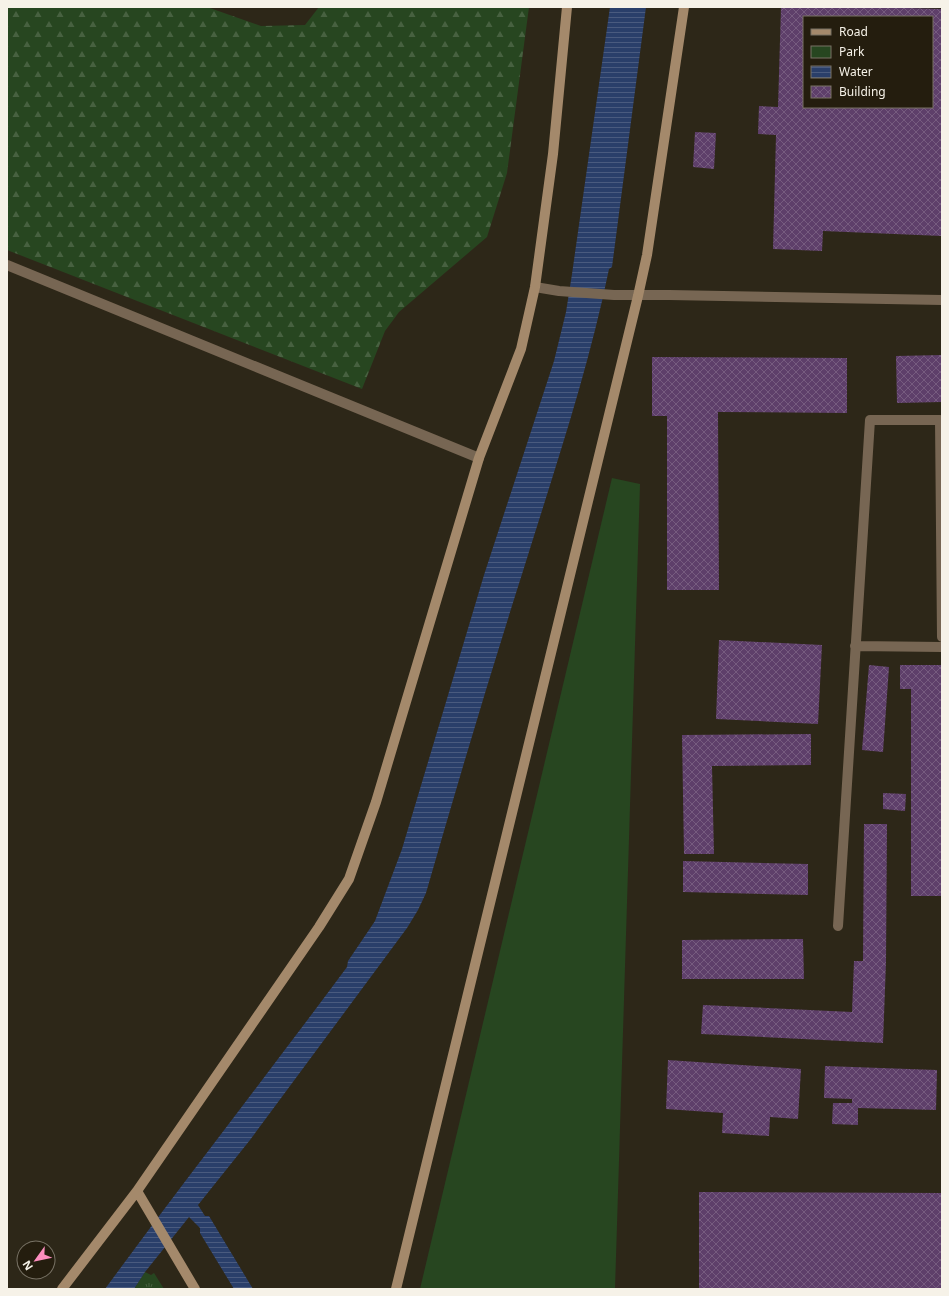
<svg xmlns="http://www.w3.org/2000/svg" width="949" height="1296" viewBox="0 0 949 1296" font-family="'Noto Sans',sans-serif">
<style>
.grass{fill:url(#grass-tufts)}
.forest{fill:url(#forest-firs)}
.park{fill:#274620}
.water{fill:url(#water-rules)}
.building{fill:url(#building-cross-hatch);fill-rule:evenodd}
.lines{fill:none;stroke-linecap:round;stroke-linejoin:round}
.street{stroke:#776653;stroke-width:10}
.secondary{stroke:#a4896b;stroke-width:10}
</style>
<defs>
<pattern id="grass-tufts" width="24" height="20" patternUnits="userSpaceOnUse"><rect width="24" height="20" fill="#274620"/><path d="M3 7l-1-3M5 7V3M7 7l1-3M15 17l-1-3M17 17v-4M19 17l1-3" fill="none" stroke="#476140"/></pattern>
<pattern id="forest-firs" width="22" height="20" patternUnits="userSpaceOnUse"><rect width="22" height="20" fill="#274620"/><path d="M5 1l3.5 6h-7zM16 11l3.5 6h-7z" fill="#476140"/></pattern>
<pattern id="water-rules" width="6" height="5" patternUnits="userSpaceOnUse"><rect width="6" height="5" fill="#2a3f6a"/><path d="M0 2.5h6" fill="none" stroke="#4a5b7f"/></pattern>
<pattern id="building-cross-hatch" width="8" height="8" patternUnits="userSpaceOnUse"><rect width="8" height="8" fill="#5e3f6a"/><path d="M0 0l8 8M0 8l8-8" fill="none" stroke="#765b7f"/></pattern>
</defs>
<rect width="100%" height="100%" fill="#2d2718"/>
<path class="grass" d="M145 1272 151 1275 154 1273 164 1289H134Z"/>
<path class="forest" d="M7 7H207L261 26 305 25 319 7H529L507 173 487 237 399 312 385 331 362 389 7 250Z"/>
<path class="park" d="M612 478 640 484 615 1289H420Z"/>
<path class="water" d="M610 7H646L612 267 609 269C588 372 554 471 523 571 489 678 457 785 426 893L418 910 407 928 250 1140 198 1205 205 1216H209L253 1289H234L200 1233V1228L189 1217 145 1272 134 1289H105C184 1181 267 1075 347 967L348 961 375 921 402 849 484 575 554 361 566 312 572 274Z"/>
<path class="building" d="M781 7H873L942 9V236L823 231 822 251 773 249 776 135 758 134 759 106 778 107ZM804 17H932V107H804Z
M695 132 716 133 714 169 693 167Z
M942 355V402L897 403 896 356Z
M652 357 847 358V413L718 412 719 590H667V416H652Z
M719 640 822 645 818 724 716 719Z
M869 665 889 667 883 752 862 750Z
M900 665H942V896H911V689H900Z
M811 734V765L712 766 714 854H684L682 735Z
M883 793 906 794 905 811 883 809Z
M864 824H887L886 962 883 1043 701 1034 703 1005 852 1012 854 961H863Z
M683 861 808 864V895L683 892Z
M803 939 804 979H682V940Z
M668 1060 801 1069 798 1119 770 1117 769 1136 722 1133 723 1113 666 1109Z
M825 1066 937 1070 936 1110 858 1108V1125L832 1124 833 1103H852V1099L824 1098Z
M699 1192 942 1193V1289H699Z"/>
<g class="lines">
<path class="street" d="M7 265 479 458
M535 287 559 291 614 295H669L942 300
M855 646 942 647
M838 926 870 420H940L942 637"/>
<path class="secondary" d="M137 1191 195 1289
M62 1289 137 1191 319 927 349 879 376 802 479 458 521 349 535 287 553 154 567 7
M396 1289 638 296 647 255 684 7"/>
</g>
<rect width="949" height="1296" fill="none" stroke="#f6f2e8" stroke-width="16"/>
<rect x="803" y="16" width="130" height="92" fill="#241d0e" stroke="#787265"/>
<rect x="811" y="29" width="20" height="6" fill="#a4896b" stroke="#787265"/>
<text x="839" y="36" font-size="12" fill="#f6f2e8">Road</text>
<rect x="811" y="46" width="20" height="12" fill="#274620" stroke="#787265"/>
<text x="839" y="56" font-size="12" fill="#f6f2e8">Park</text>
<rect x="811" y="66" width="20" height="12" fill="url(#water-rules)" stroke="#787265"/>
<text x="839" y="76" font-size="12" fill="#f6f2e8">Water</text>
<rect x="811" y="86" width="20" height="12" fill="url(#building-cross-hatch)" stroke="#787265"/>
<text x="839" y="96" font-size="12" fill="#f6f2e8">Building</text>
<g transform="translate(36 1260) rotate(237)"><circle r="19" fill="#241d0e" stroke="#787265"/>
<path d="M0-3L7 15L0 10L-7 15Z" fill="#fd8ebf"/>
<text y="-6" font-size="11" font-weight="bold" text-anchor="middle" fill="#f6f2e8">N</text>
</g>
</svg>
